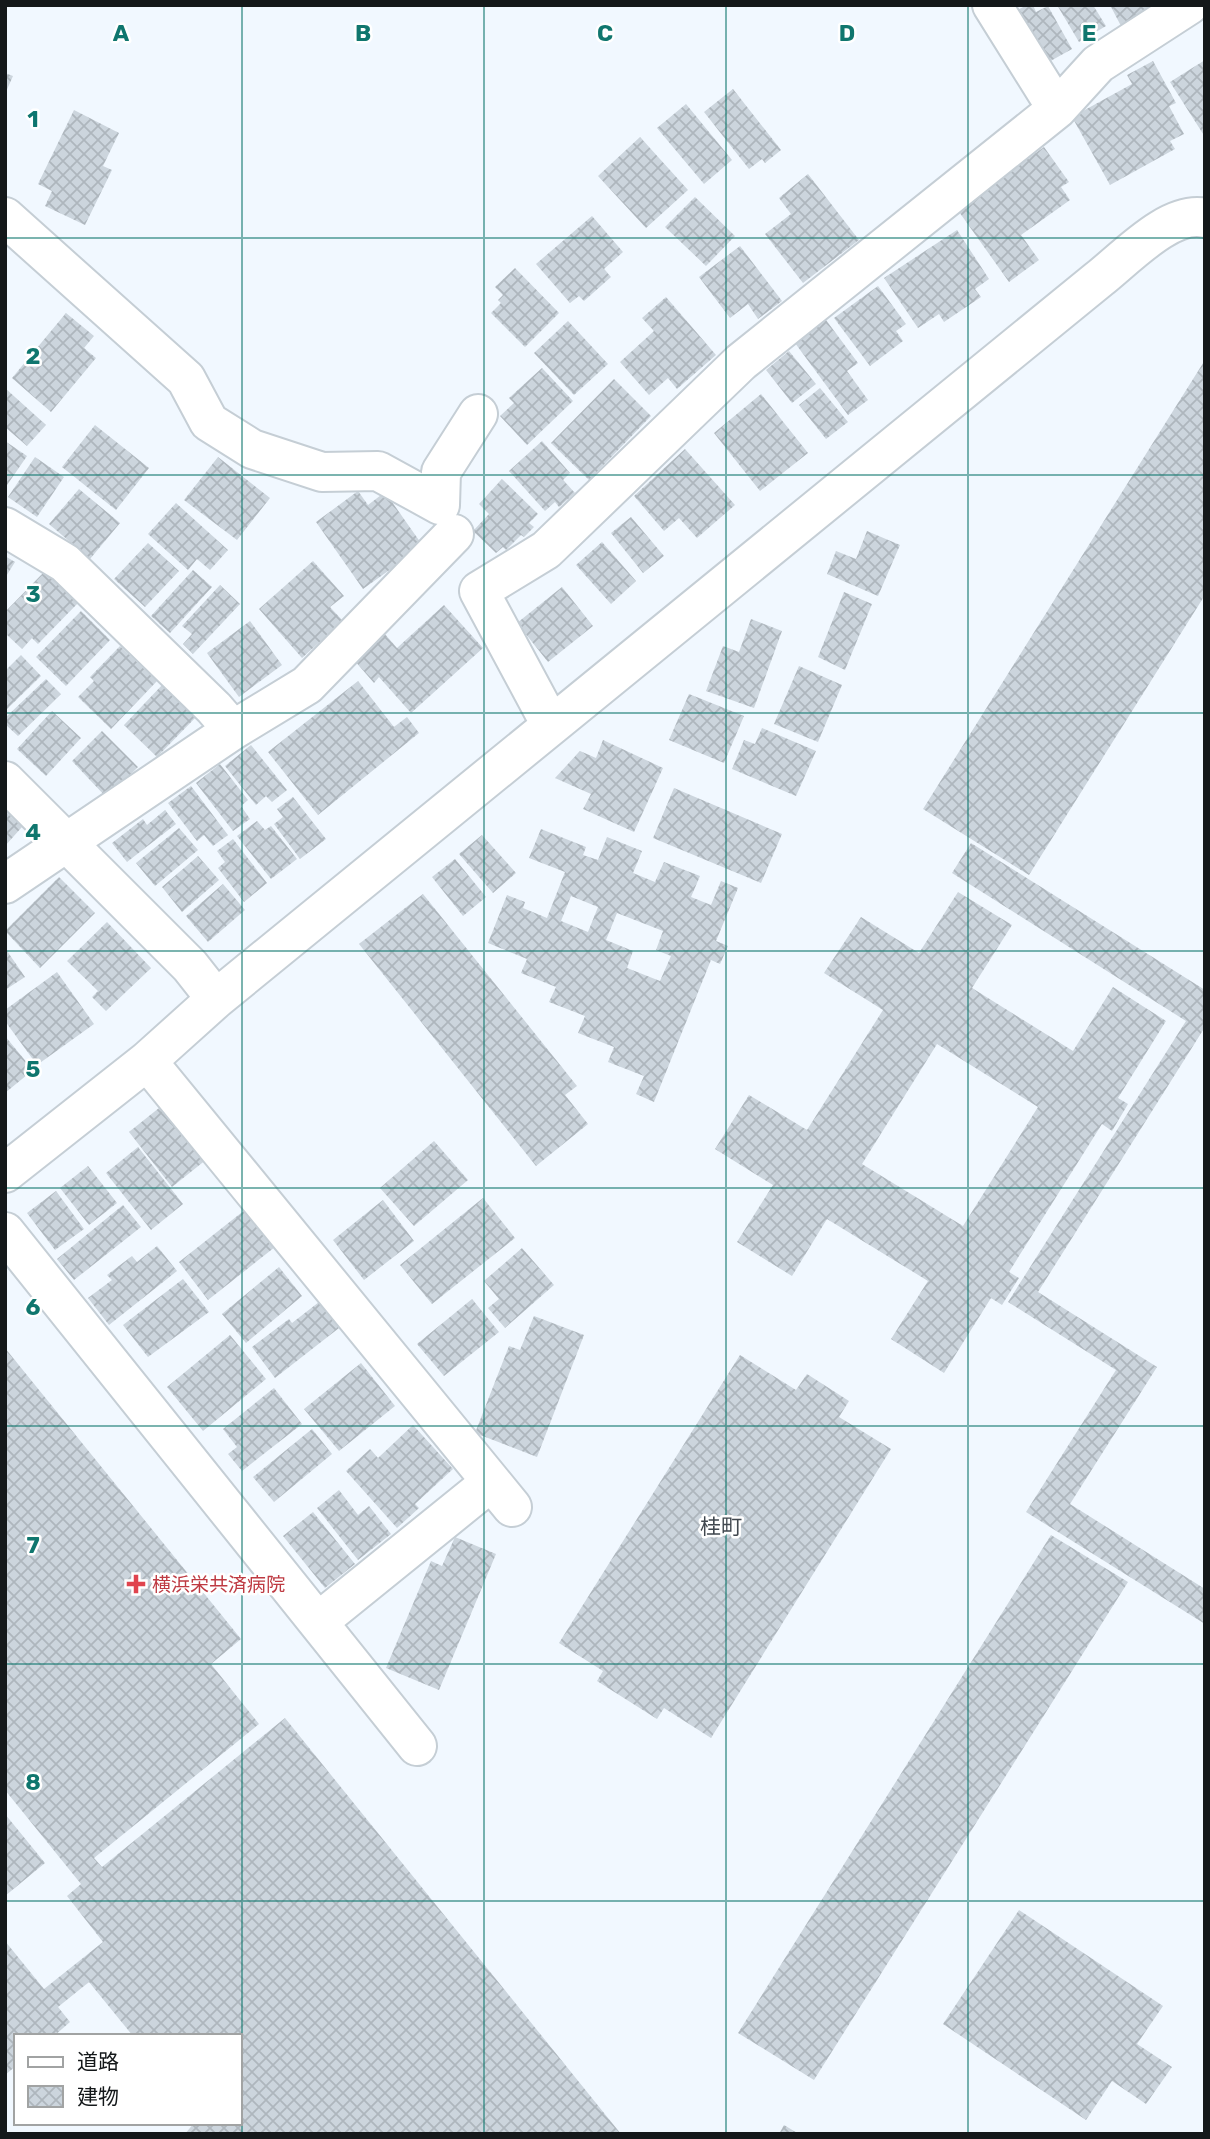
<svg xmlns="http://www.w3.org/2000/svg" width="1210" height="2139" viewBox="0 0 1210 2139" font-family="Rubik,'Noto Sans JP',sans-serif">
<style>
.building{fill:url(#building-cross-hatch);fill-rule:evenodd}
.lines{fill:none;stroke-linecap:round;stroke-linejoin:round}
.minor-casing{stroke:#c5ced5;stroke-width:42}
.minor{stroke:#fff;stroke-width:38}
.grid{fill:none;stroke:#0f766e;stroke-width:2;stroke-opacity:0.55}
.health-dot{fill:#e0444e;stroke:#fff;stroke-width:2.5}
.labels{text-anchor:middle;stroke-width:5;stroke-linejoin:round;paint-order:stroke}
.health-label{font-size:19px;fill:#be3a42;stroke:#fff;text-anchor:start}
.neighbourhood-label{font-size:21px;fill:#40474e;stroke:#fff}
.grid-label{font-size:23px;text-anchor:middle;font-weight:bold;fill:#0f766e;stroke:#fff;stroke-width:5;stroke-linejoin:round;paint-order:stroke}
</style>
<defs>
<pattern id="building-cross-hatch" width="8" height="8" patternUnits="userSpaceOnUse" patternTransform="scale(1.75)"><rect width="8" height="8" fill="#ccd5dd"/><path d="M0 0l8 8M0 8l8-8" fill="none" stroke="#aeb6bd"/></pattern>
</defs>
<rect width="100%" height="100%" fill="#f1f8ff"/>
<path class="building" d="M1027 5H1033L1036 12 1048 6 1072 49 1047 63 1012 13Z
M1057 5H1093L1106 26 1079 42Z
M1110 5H1158L1121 26Z
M1205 60V137L1170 82Z
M1153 61 1176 103 1169 106 1184 134 1170 141 1175 149 1110 185 1072 117 1132 84 1127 75Z
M5 73 13 76 5 94Z
M733 89 781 150 765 163 762 159 749 169 704 112Z
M686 104 732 160 704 184 657 128Z
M74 110 119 133 103 166 112 170 85 225 45 206 52 191 38 184Z
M640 137 688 190 646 228 598 176Z
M1044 147 1069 182 1061 187 1070 200 1021 235 1039 260 1009 282 957 209Z
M808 174 859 240 803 283 765 234 791 214 779 198Z
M695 197 735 236 706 266 665 227Z
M592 216 623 252 604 269 611 277 584 301 579 296 570 303 536 264Z
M957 230 989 279 975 289 981 297 944 322 939 314 918 328 884 278Z
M740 246 782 301 758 319 748 304 730 318 699 277Z
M515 268 559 313 525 347 491 313 501 303 498 300 503 295 495 287Z
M878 286 906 324 896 331 903 341 870 366 834 318Z
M666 297 716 355 677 389 668 378 649 395 620 362 654 331 642 318Z
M66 313 94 336 84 348 96 358 51 412 12 378Z
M826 320 858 363 847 371 868 400 848 415 795 343Z
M568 321 608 364 574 395 534 353Z
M789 351 816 384 792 403 766 370Z
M1205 360V595L1029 875 923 809Z
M542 368 573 401 527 445 500 416 514 403 509 398Z
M614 379 651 416 589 480 551 443Z
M5 388 46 425 27 446 5 427Z
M820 388 848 422 826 439 799 405Z
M761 394 808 453 760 491 714 433Z
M95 425 149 468 116 510 62 467Z
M5 441 27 456 5 488Z
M542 441 570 473 563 480 575 493 559 507 555 502 545 511 509 471Z
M685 449 735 505 697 538 679 518 664 531 634 496Z
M35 457 64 477 37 517 8 497Z
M218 457 270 498 237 540 184 500Z
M502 479 538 514 529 523 534 527 524 537 521 535 506 550 503 547 496 553 473 531 489 514 479 504Z
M79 489 120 523 90 559 49 524Z
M358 491 368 505 385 492 423 546 363 589 316 522Z
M176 503 228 550 210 570 197 559 188 570 148 534Z
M631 517 664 556 643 573 611 533Z
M867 531 900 545 878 596 827 574 836 551 856 559Z
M602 542 636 581 611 604 576 565Z
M148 543 179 571 145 607 114 579Z
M5 556 15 562 5 578Z
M313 561 344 596 330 607 343 621 302 658 259 609Z
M193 570 212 587 170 633 151 616Z
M45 571 78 603 38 644 32 638 22 649 5 633V612Z
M220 585 240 604 193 654 183 644 192 634 182 626Z
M562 587 593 626 548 662 517 623Z
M844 592 872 604 845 670 818 657Z
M444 605 483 648 411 713 379 677 374 683 354 660 384 633 397 648Z
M81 611 110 640 66 686 36 657Z
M751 619 782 631 754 708 706 691 723 646 739 652Z
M250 621 282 665 239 697 207 653Z
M120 646 157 681 111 729 78 697 94 681 90 677Z
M21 655 41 676 5 711 6 670Z
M799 666 842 685 818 742 774 724Z
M46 679 61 694 18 736 5 724V718Z
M358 681 394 727 407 717 419 733 318 815 268 752Z
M164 683 198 715 157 757 124 725Z
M689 694 744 716 724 763 669 740Z
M52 711 81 738 46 776 17 749Z
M762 728 816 751 796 796 732 769 744 740 755 744Z
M102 731 138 767 107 798 72 761Z
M603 740 663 768 634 832 583 809 591 794 555 778 580 751 596 758Z
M251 745 287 790 272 802 266 796 256 805 225 766Z
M220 764 248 800 241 806 250 819 233 831 196 783Z
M191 786 228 835 213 846 204 835 197 841 168 803Z
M674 788 782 834 761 883 653 838Z
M293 797 326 839 300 859 274 824 283 817 277 809Z
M165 810 176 824 127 862 112 843 143 819 147 825Z
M5 811 22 827 5 846Z
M257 821 265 830 271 826 297 859 271 879 237 836Z
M179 828 198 850 155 886 136 863Z
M541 829 586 847 583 855 598 860 607 837 642 851 633 873 655 882 664 862 700 876 691 897 711 905 721 881 738 888 716 941 728 946 720 964 711 960 654 1102 636 1094 644 1076 608 1062 614 1047 578 1033 585 1016 549 1002 556 987 521 973 527 959 488 943 507 895 525 902 523 908 547 918 565 872 529 858ZM571 896 598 907 588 932 561 921ZM617 913 663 931 656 950 671 956 660 981 627 968 633 951 606 940Z
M482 835 516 873 493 893 459 854Z
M233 839 267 883 244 902 218 868 225 862 217 851Z
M971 843 1205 990V1027L1038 1292 1157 1367 1070 1504 1205 1589V1624L1026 1512 1116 1370 1008 1302 1186 1021 952 873Z
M198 856 219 880 182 912 162 887Z
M455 859 486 897 463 916 432 877Z
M59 877 95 913 40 968 5 931Z
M223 884 245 910 208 942 186 916Z
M958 892 1012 925 972 988 1073 1051 1113 987 1166 1021 1118 1098 1128 1104 1112 1131 1102 1124 1009 1272 1019 1278 1002 1305 991 1298 944 1373 891 1339 928 1281 827 1219 792 1276 737 1242 773 1185 715 1149 749 1095 807 1130 883 1010 824 973 861 917 919 953ZM937 1044 1038 1107 963 1226 862 1164Z
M423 894 577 1086 565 1095 588 1124 536 1166 359 944Z
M107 922 151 968 106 1011 92 997 98 991 67 961Z
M5 948 25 977 5 990Z
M57 972 94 1024 37 1065 5 1021V1010Z
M5 1036 33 1070 5 1093Z
M164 1104 207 1159 172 1187 129 1132Z
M434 1141 468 1180 414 1226 380 1188Z
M138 1147 183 1204 151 1230 106 1173Z
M88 1166 117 1203 89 1225 60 1188Z
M56 1191 84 1229 55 1250 27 1213Z
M483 1198 515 1238 432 1304 400 1265Z
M383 1200 414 1241 364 1280 333 1240Z
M123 1205 141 1227 74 1280 57 1259Z
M246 1209 275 1247 208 1300 179 1262Z
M157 1246 177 1271 109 1325 88 1298 112 1280 107 1275 132 1256 137 1262Z
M522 1248 554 1285 505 1328 488 1308 499 1299 484 1281Z
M279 1267 302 1296 246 1343 222 1314Z
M183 1279 209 1312 148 1357 123 1325Z
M472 1299 499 1332 444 1376 417 1344Z
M319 1302 339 1328 275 1378 252 1347 289 1319 292 1323Z
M534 1316 584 1335 537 1457 475 1433 509 1346 520 1350Z
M230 1335 266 1379 203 1431 167 1387Z
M5 1348 241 1639 211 1664 259 1724 94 1858 102 1867 285 1718 621 2134H185L194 2123H240V2036H133L89 1982 58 2007 70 2022 54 2036H16V2066L5 2075V1941L44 1989 103 1942 67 1896 81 1884 5 1790Z
M740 1355 796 1390 807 1374 849 1401 839 1417 891 1449 711 1738 664 1708 657 1719 597 1681 603 1671 559 1643Z
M361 1363 395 1406 339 1451 304 1409Z
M274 1388 302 1424 242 1471 228 1454 237 1447 223 1429Z
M413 1425 453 1469 415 1504 419 1508 397 1528 346 1471 370 1449 378 1458Z
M312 1429 332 1454 274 1502 253 1477Z
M339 1490 358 1515 369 1506 391 1534 358 1560 317 1508Z
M313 1512 355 1564 325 1588 283 1536Z
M1051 1535 1128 1582 814 2080 738 2033Z
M455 1537 496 1554 439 1690 386 1668 431 1561 442 1566Z
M5 1814 45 1863 5 1896Z
M1019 1910 1163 2006 1137 2044 1172 2067 1146 2104 1112 2081 1086 2120 943 2024Z
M784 2125 799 2134H779Z"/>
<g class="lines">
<g class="minor-casing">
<path id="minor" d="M992 5 1057 109
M5 217 186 379 209 422 252 449 322 472 378 471 440 505 441 472 478 414
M5 527 65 563 214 708 233 730
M551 725 479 591 546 550 741 362 1057 109 1098 64 1189 5
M5 781 190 966 216 999
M5 884 233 730 307 685 454 534
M147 1061 512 1507
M5 1173 147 1061 216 999 1099 279C1126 258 1170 210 1205 218
M5 1232 417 1746
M318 1622 491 1482"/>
</g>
<use href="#minor" class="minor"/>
</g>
<path class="grid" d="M242 5V2134M484 5V2134M726 5V2134M968 5V2134M5 238H1205M5 475H1205M5 713H1205M5 951H1205M5 1188H1205M5 1426H1205M5 1664H1205M5 1901H1205"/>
<path class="health-dot" d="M132.5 1573.5h7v7h7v7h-7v7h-7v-7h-7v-7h7z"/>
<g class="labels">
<g class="health-label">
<text x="152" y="1591">横浜栄共済病院</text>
</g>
<g class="neighbourhood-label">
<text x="721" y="1534">桂町</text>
</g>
</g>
<g class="grid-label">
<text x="121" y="41">A</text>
<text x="363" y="41">B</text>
<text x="605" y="41">C</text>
<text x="847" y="41">D</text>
<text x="1089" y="41">E</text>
<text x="33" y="127">1</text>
<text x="33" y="364">2</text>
<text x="33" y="602">3</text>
<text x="33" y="840">4</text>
<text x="33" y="1077">5</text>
<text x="33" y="1315">6</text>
<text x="33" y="1553">7</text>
<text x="33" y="1790">8</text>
</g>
<rect width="1210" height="2139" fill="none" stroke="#14181a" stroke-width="14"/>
<rect x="14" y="2034" width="228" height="91" fill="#ffffff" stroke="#a1a3a3" stroke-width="2"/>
<rect x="28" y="2057" width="35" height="10" fill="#ffffff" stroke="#a1a3a3" stroke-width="2"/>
<text x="77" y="2069" font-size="21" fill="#14181a">道路</text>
<rect x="28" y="2086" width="35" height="21" fill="url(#building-cross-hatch)" stroke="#a1a3a3" stroke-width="2"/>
<text x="77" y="2104" font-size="21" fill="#14181a">建物</text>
</svg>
